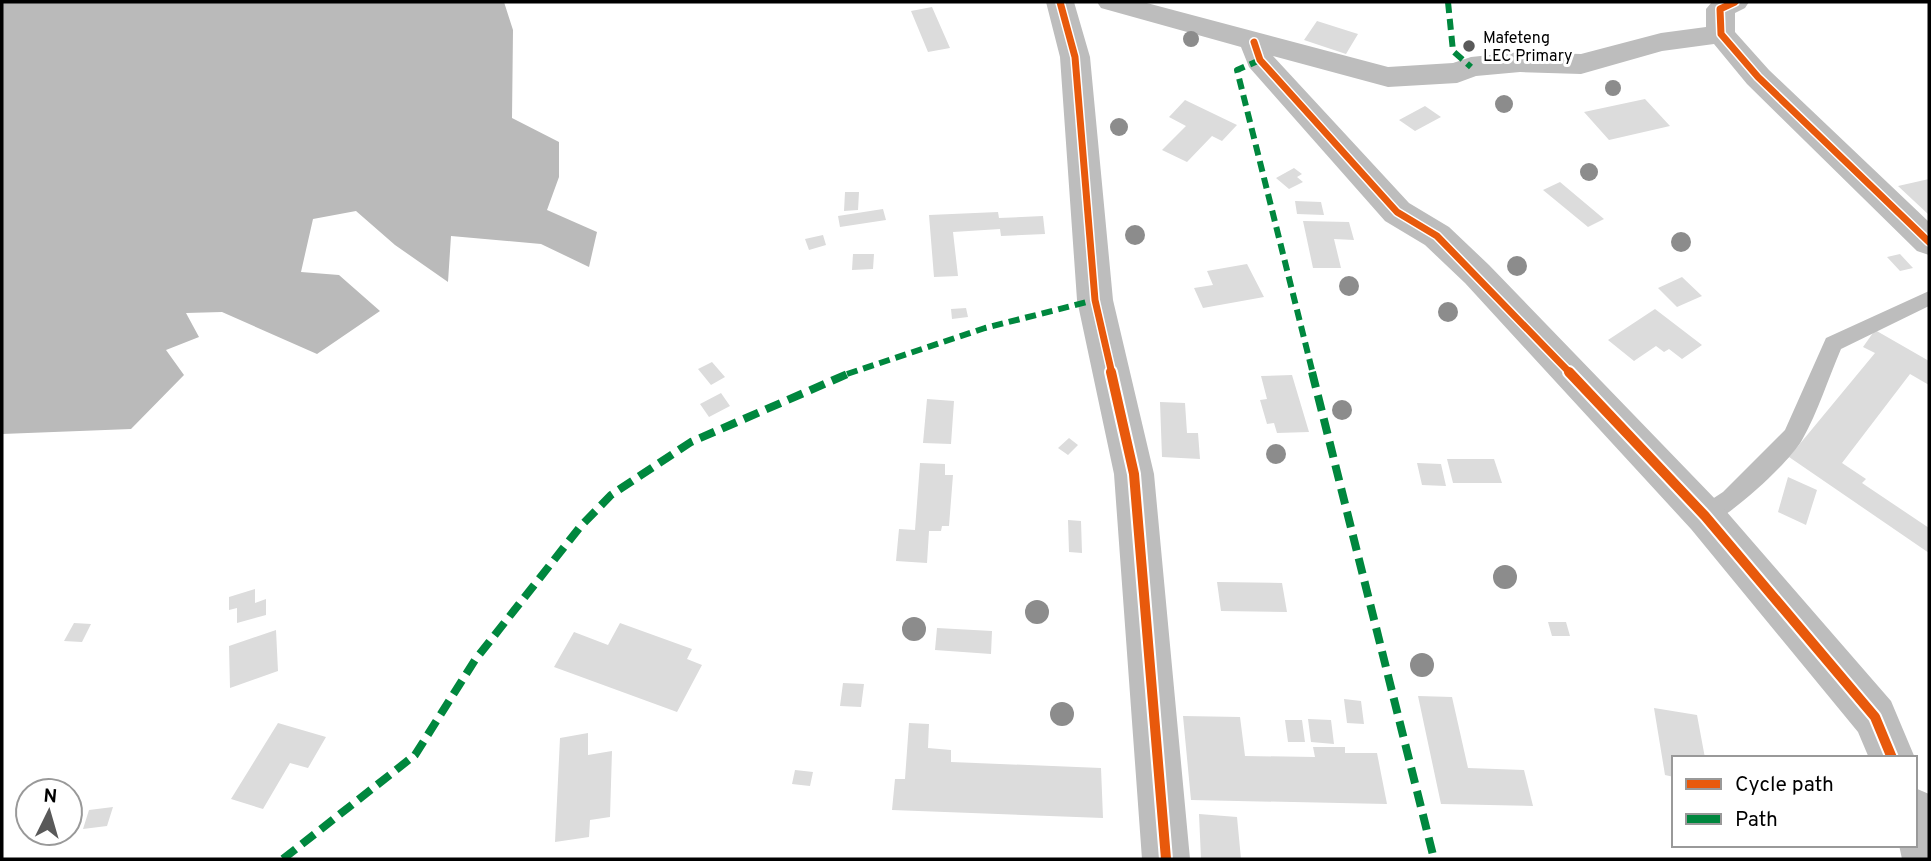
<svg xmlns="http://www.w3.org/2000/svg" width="1931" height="861" viewBox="0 0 1931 861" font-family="Overpass,sans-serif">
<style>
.water{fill:#bababa}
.building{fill:#dcdcdc}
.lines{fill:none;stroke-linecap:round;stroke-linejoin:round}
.service{fill:#bdbdbd;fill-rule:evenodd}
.minor{fill:#bdbdbd;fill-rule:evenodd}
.quiet-far1{stroke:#00873e;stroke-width:6;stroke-dasharray:11 6;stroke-linecap:butt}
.quiet{stroke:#00873e;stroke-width:8;stroke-dasharray:16 8;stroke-linecap:butt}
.cycleway-far1-casing{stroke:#fff;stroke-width:10}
.cycleway-casing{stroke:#fff;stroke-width:14}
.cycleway-far1{stroke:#e8590c;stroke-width:7}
.cycleway{stroke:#e8590c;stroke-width:10}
.tree{fill:#8c8c8c}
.poi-dot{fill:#595959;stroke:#fff;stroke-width:2.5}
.labels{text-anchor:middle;stroke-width:6;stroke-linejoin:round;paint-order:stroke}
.far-poi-label{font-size:16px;fill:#000;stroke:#fff;text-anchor:start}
</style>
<rect width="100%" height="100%" fill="#fff"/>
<path class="water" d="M2 2H504L513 30 512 118 559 142V177L547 210 597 232 589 267 541 244 451 236 448 282 395 245 356 211 313 219 301 272 339 275 380 311 317 354 222 312 186 313 199 337 166 350 184 375 131 429 2 434Z"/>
<path class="building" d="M932 7 950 48 928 52 911 11Z
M1317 21 1358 34 1346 54 1304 40Z
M1645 99 1670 126 1609 140 1584 112Z
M1185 100 1237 125 1222 141 1212 136 1187 162 1162 150 1186 126 1169 117Z
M1425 106 1441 117 1415 131 1399 120Z
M1294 168 1302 174 1297 177 1303 182 1289 189 1276 178Z
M1929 179V215L1898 186Z
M1560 182 1604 219 1588 227 1543 190Z
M845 192H859L858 210 844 211Z
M1295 201 1321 202 1324 215 1297 214Z
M883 209 886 220 840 227 838 216Z
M998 212 999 218 1043 216 1045 234 1001 236 1000 229 953 232 958 276 934 277 929 215Z
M1303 221 1349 222 1354 240 1334 239 1341 268H1313Z
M823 235 826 245 809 250 805 239Z
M853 254H874L873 269 852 270Z
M1900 254 1913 268 1900 271 1887 257Z
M1247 264 1264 297 1203 308 1194 288 1213 285 1207 271Z
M1682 277 1702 296 1677 307 1658 288Z
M966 308 968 317 952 319 951 309Z
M1655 309 1702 345 1682 359 1669 349 1664 352 1656 346 1634 361 1608 340Z
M1875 330 1929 361V385L1910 374 1842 463 1866 479 1862 483 1929 528V553L1789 457 1875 353 1863 347Z
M712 362 725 377 711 385 698 369Z
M1292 375 1309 432 1277 433 1274 423 1267 424 1260 400 1267 399 1261 376Z
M721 393 730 406 709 417 700 404Z
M927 399 954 401 951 444 923 443Z
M1160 402 1185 403 1187 433H1198L1200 459 1162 457Z
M1069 438 1078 445 1068 455 1058 448Z
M1447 459H1494L1502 483H1453Z
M920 463 945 464V475H953L949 526H942L941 531H929L927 563 896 561 899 529 915 530Z
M1417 463 1441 464 1446 486 1422 485Z
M1788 477 1817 490 1806 525 1778 512Z
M1068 520 1081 521 1082 553 1069 552Z
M1217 582 1282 583 1287 612 1221 611Z
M255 589V603L266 599V615L237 623V608L229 610V597Z
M1548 622H1566L1570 636H1552Z
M74 623 91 624 82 642 64 641Z
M620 623 692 649 687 659 702 665 677 712 554 667 574 632 608 645Z
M937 628 992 631 991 654 935 650Z
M276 630 278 671 230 688 229 646Z
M843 683 864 684 861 707 840 706Z
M1418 696 1452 697 1468 768 1524 770 1533 806 1441 804Z
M1344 699 1361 701 1364 724 1347 723Z
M1654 708 1697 715 1705 758H1674V777L1665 775Z
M1183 716 1240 717 1245 756 1315 757 1313 747H1345V753H1377L1387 804 1191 800Z
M1308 719 1331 720 1334 744 1311 742Z
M1285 720H1302L1305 742H1288Z
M278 723 326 737 308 768 290 763 263 809 231 799Z
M909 723 929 724 928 748 951 750V762L1101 768 1103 818 892 810 895 779H905Z
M588 733V755L612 751 610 817 590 820 589 837 555 842 560 738Z
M795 770 813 772 810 786 792 784Z
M113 807 107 826 83 829 89 810Z
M1199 814 1237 817 1241 859H1201Z"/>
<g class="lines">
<path class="service" d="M1929 291V306L1841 349C1828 379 1818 412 1802 440 1789 463 1730 517 1705 526L1697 523 1694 516 1697 509 1723 492 1785 430 1826 338Z"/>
<path class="minor" d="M1046 2H1074L1090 57 1113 300 1154 474 1190 859H1142L1114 474 1077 300 1060 57Z
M1097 2H1143L1388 67 1453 63 1471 57 1520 52 1581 54 1661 33 1706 27V9L1712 2H1749L1745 8 1735 13V32L1769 70 1929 222V255L1917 251 1747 84 1714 44 1662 51 1581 74 1520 72 1476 76 1457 83 1388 87 1273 56 1409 203 1449 227 1489 265 1719 503 1891 701 1915 758H1869L1858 732 1691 529 1465 283 1425 245 1385 221 1249 67 1241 47 1101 8Z
M1915 788 1929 794V859H1902L1899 845H1915Z"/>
<path class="quiet-far1" d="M1448 2 1453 51 1471 67
M1260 60 1237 70 1313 374
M847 374 985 328 1095 300"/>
<path class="quiet" d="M1312 372 1434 859
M283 859 415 755 475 660 580 527 611 495 691 442 852 372"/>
<g class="cycleway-far1-casing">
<path id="cycleway-far1" d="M1060 2 1075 57 1095 300 1112 374
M1735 2 1720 9 1721 34 1758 77 1929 242
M1254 42 1260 60 1397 212 1437 236 1571 374"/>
</g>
<g class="cycleway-casing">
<path id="cycleway" d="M1111 372 1134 474 1166 859
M1569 372 1705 516 1875 717 1892 758"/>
</g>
<use href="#cycleway-far1" class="cycleway-far1"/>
<use href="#cycleway" class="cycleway"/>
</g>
<g class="tree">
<circle cx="1191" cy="39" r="8"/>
<circle cx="1613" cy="88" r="8"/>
<circle cx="1504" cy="104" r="9"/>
<circle cx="1119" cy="127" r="9"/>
<circle cx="1589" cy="172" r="9"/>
<circle cx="1135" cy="235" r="10"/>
<circle cx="1681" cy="242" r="10"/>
<circle cx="1517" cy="266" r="10"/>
<circle cx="1349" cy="286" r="10"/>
<circle cx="1448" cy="312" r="10"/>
<circle cx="1342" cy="410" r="10"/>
<circle cx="1276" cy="454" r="10"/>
<circle cx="1505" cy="577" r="12"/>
<circle cx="1037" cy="612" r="12"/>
<circle cx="914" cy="629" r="12"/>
<circle cx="1422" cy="665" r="12"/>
<circle cx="1062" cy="714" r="12"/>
</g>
<circle class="poi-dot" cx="1469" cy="46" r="7"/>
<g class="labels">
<g class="far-poi-label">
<text x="1483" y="43">Mafeteng<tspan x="1483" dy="18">LEC Primary</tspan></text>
</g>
</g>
<rect width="1931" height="861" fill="none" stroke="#000000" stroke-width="7"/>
<rect x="1672" y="756" width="245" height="91" fill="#ffffff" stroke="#999999" stroke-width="2"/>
<rect x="1686" y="779" width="35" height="10" fill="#e8590c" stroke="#999999" stroke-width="2"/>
<text x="1735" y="791" font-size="21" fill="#000000">Cycle path</text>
<rect x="1686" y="814" width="35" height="10" fill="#00873e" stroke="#999999" stroke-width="2"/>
<text x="1735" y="826" font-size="21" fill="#000000">Path</text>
<g transform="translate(49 812) rotate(5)"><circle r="33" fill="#ffffff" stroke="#999999" stroke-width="2"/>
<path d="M0-5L12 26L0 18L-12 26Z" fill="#595959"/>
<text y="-10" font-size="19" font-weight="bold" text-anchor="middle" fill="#000000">N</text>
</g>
</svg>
